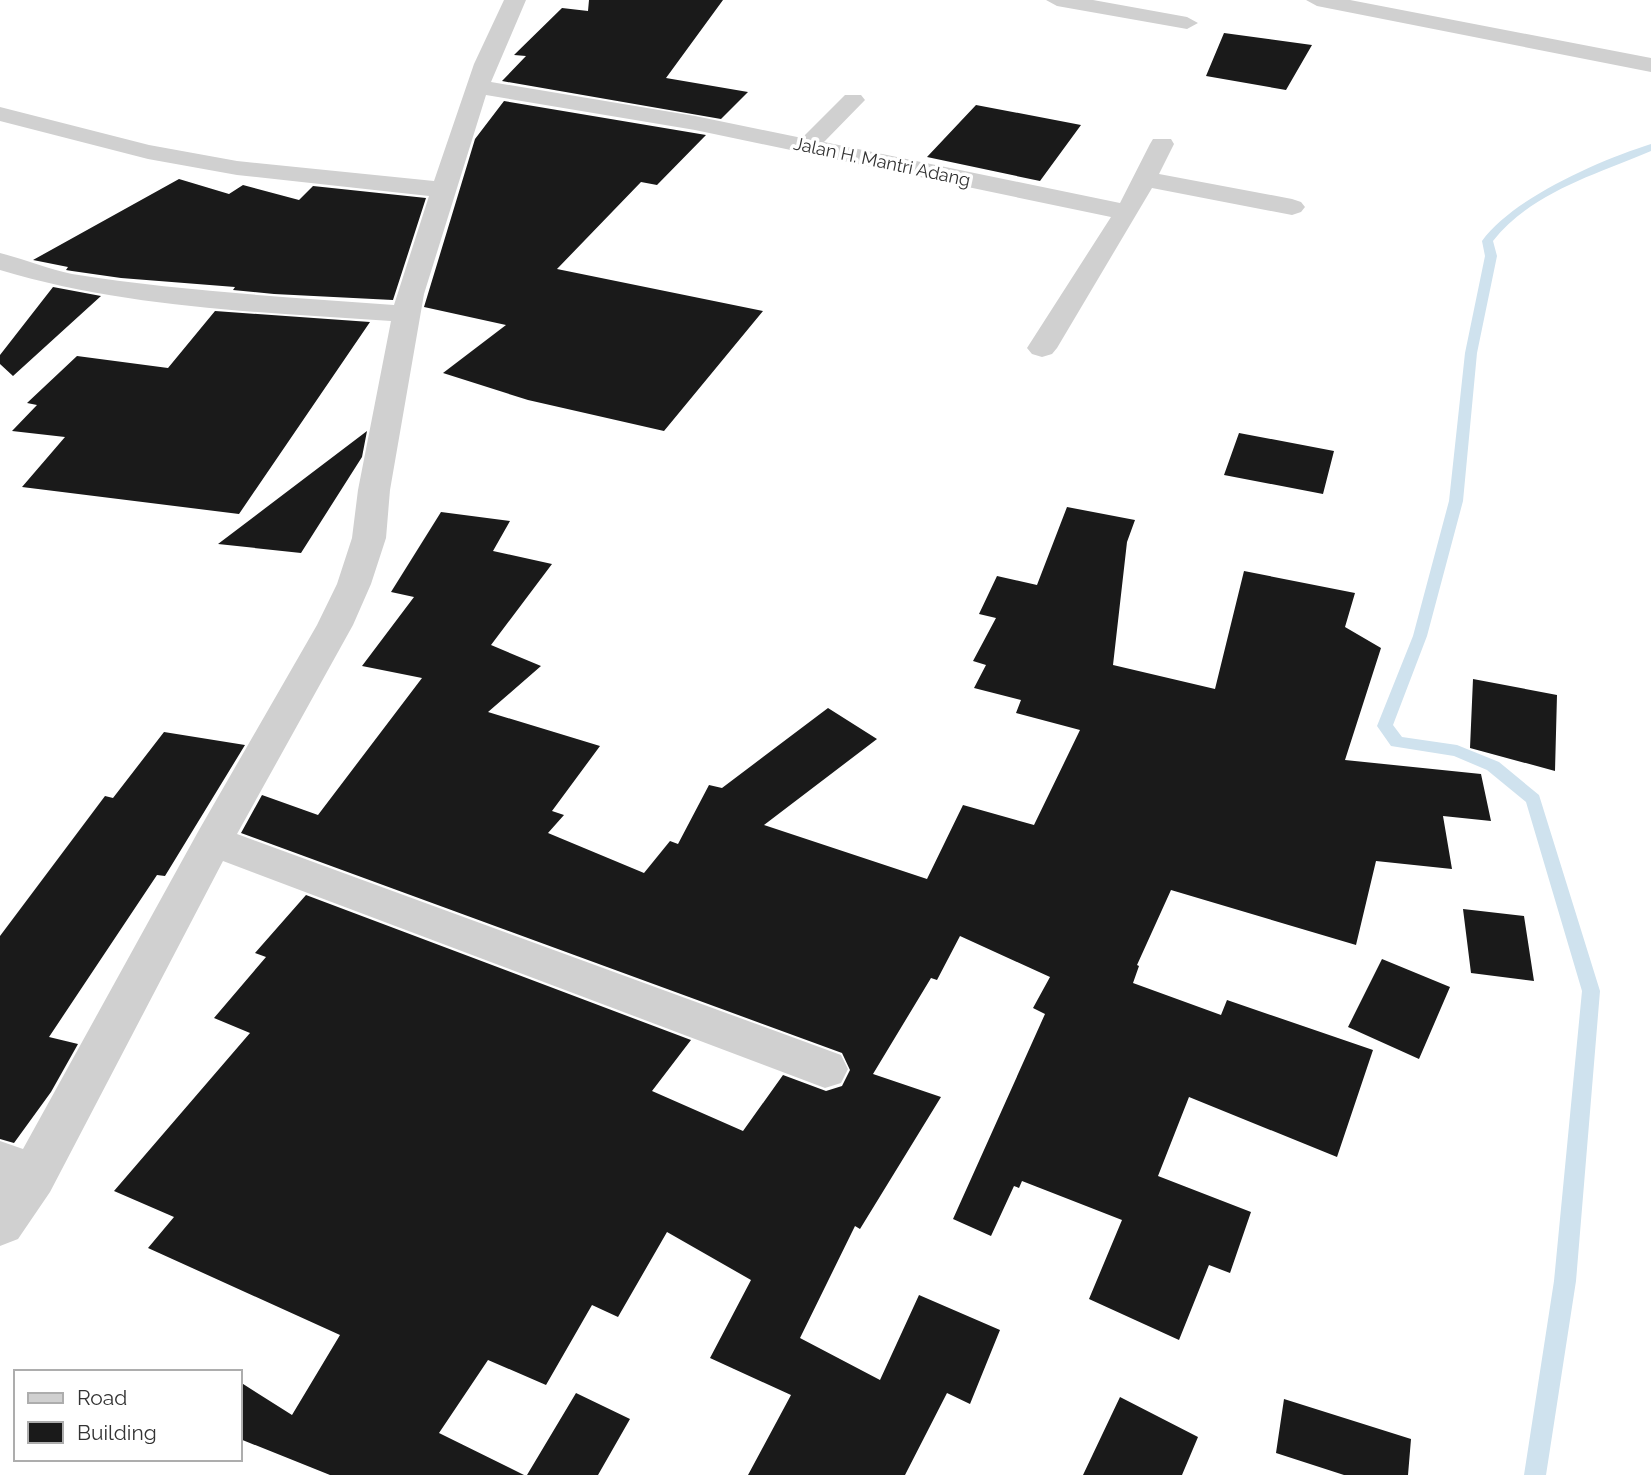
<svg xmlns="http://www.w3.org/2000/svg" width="1651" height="1475" viewBox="0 0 1651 1475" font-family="Raleway,sans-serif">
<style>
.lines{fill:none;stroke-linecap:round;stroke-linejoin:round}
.stream{fill:#cfe2ee;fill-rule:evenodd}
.building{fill:#1a1a1a}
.minor{fill:#d0d0d0;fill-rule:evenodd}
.labels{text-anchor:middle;stroke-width:7;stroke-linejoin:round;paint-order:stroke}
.far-street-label{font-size:18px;fill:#333;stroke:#fff}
</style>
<rect width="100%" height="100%" fill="#fff"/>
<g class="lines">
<path class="stream" d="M1651 144V151C1597 174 1530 193 1493 241L1497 256 1477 353 1463 501 1427 636 1393 725 1402 737 1457 745 1499 762 1539 795 1600 991 1576 1281 1546 1475H1524L1554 1281 1582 991 1526 802 1487 770 1454 756 1391 746 1377 726 1413 636 1449 501 1465 353 1485 256 1482 241C1513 198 1600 160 1651 144Z"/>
</g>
<path class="building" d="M589 0H723L666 78 748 92 721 119 502 81 526 56 514 55 562 8 588 11Z
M1224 33 1312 45 1286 90 1206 76Z
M504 101 706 135 657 185 641 182 557 269 763 311 664 431 528 400 443 373 506 325 424 307 475 139Z
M976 105 1081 125 1040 181 927 157Z
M179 179 229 194 243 185 299 200 313 186 426 198 393 300 274 294 233 290 235 287 121 278 72 271 66 270 68 267 33 260Z
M53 287 101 296 13 376 0 364V355Z
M215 311 370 322 239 514 22 487 65 437 12 431 37 405 27 403 77 356 168 368Z
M367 431 362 457 301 553 218 544Z
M1239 433 1334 451 1323 494 1224 475Z
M1067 507 1135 520 1127 542 1113 665 1215 689 1244 571 1355 593 1345 627 1381 648 1345 760 1481 774 1491 821 1443 816 1452 869 1376 861 1356 945 1171 890 1137 965 1139 966 1133 983 1221 1015 1227 1000 1373 1050 1337 1157 1189 1097 1158 1176 1251 1212 1230 1273 1209 1265 1179 1340 1089 1299 1122 1220 1022 1181 1019 1188 1014 1186 991 1236 953 1219 1045 1014 1033 1008 1050 977 960 936 937 980 931 978 873 1074 941 1097 860 1229 855 1226 800 1338 880 1380 919 1295 1000 1330 970 1404 947 1393 905 1475H748L791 1395 710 1358 751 1280 667 1232 618 1317 592 1305 546 1385 488 1360 439 1433 524 1475H330L240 1439V1382L292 1415 340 1335 148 1248 174 1217 114 1191 250 1033 214 1018 266 957 255 953 306 895 691 1040 652 1091 743 1131 783 1075 826 1091 842 1086 850 1070 842 1053 241 833 262 795 318 815 422 678 362 666 414 597 391 592 441 512 510 521 493 551 552 564 491 645 541 666 488 712 600 746 552 811 564 815 548 833 644 873 670 841 678 844 709 785 722 788 828 708 877 739 764 825 927 879 963 805 1034 825 1080 730 1016 713 1021 700 974 688 986 665 973 661 996 618 979 614 997 576 1037 585Z
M1473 679 1557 695 1555 771 1470 748Z
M164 732 245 745 165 876 157 875 49 1037 78 1044 51 1092 14 1143 0 1139V936L105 796 113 798Z
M1463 909 1524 916 1534 981 1471 973Z
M1382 959 1450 987 1419 1059 1348 1027Z
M576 1393 630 1419 598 1475H527Z
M1120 1397 1198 1437 1182 1475H1083Z
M1284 1399 1411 1439 1408 1475H1344L1276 1453Z"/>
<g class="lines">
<path class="minor" d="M504 0H526L491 82 695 116 802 138 845 95H861L865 100 824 142 1120 203 1150 144 1153 139H1171L1174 144 1159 174 1292 199 1301 202 1305 207 1301 212 1292 215 1152 188 1057 348 1052 354 1042 357 1032 354 1027 348 1111 217 695 130 486 95 424 294 390 490 386 538 371 584 353 625 237 834 841 1055 848 1069 841 1083 825 1088 223 861 50 1192 18 1239 0 1246V1141L23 1149 199 830 317 625 337 584 352 538 358 490 391 321C260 312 126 308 0 270V253C24 259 48 269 72 274 179 291 287 297 394 305L429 196 237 175 148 159 0 121V107L149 145 237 161 434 181 474 64Z
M1046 0H1093L1187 17 1198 23 1187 29 1057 6Z
M1306 0H1350L1651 58V72L1317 6Z"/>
</g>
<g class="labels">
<g class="far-street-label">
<text transform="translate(882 162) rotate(12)" y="6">Jalan H. Mantri Adang</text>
</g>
</g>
<rect x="14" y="1370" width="228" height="91" fill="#ffffff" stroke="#adadad" stroke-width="2"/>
<rect x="28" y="1393" width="35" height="10" fill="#d0d0d0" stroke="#adadad" stroke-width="2"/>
<text x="77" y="1405" font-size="21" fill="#333333">Road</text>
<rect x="28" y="1422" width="35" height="21" fill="#1a1a1a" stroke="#adadad" stroke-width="2"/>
<text x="77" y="1440" font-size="21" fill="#333333">Building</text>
</svg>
